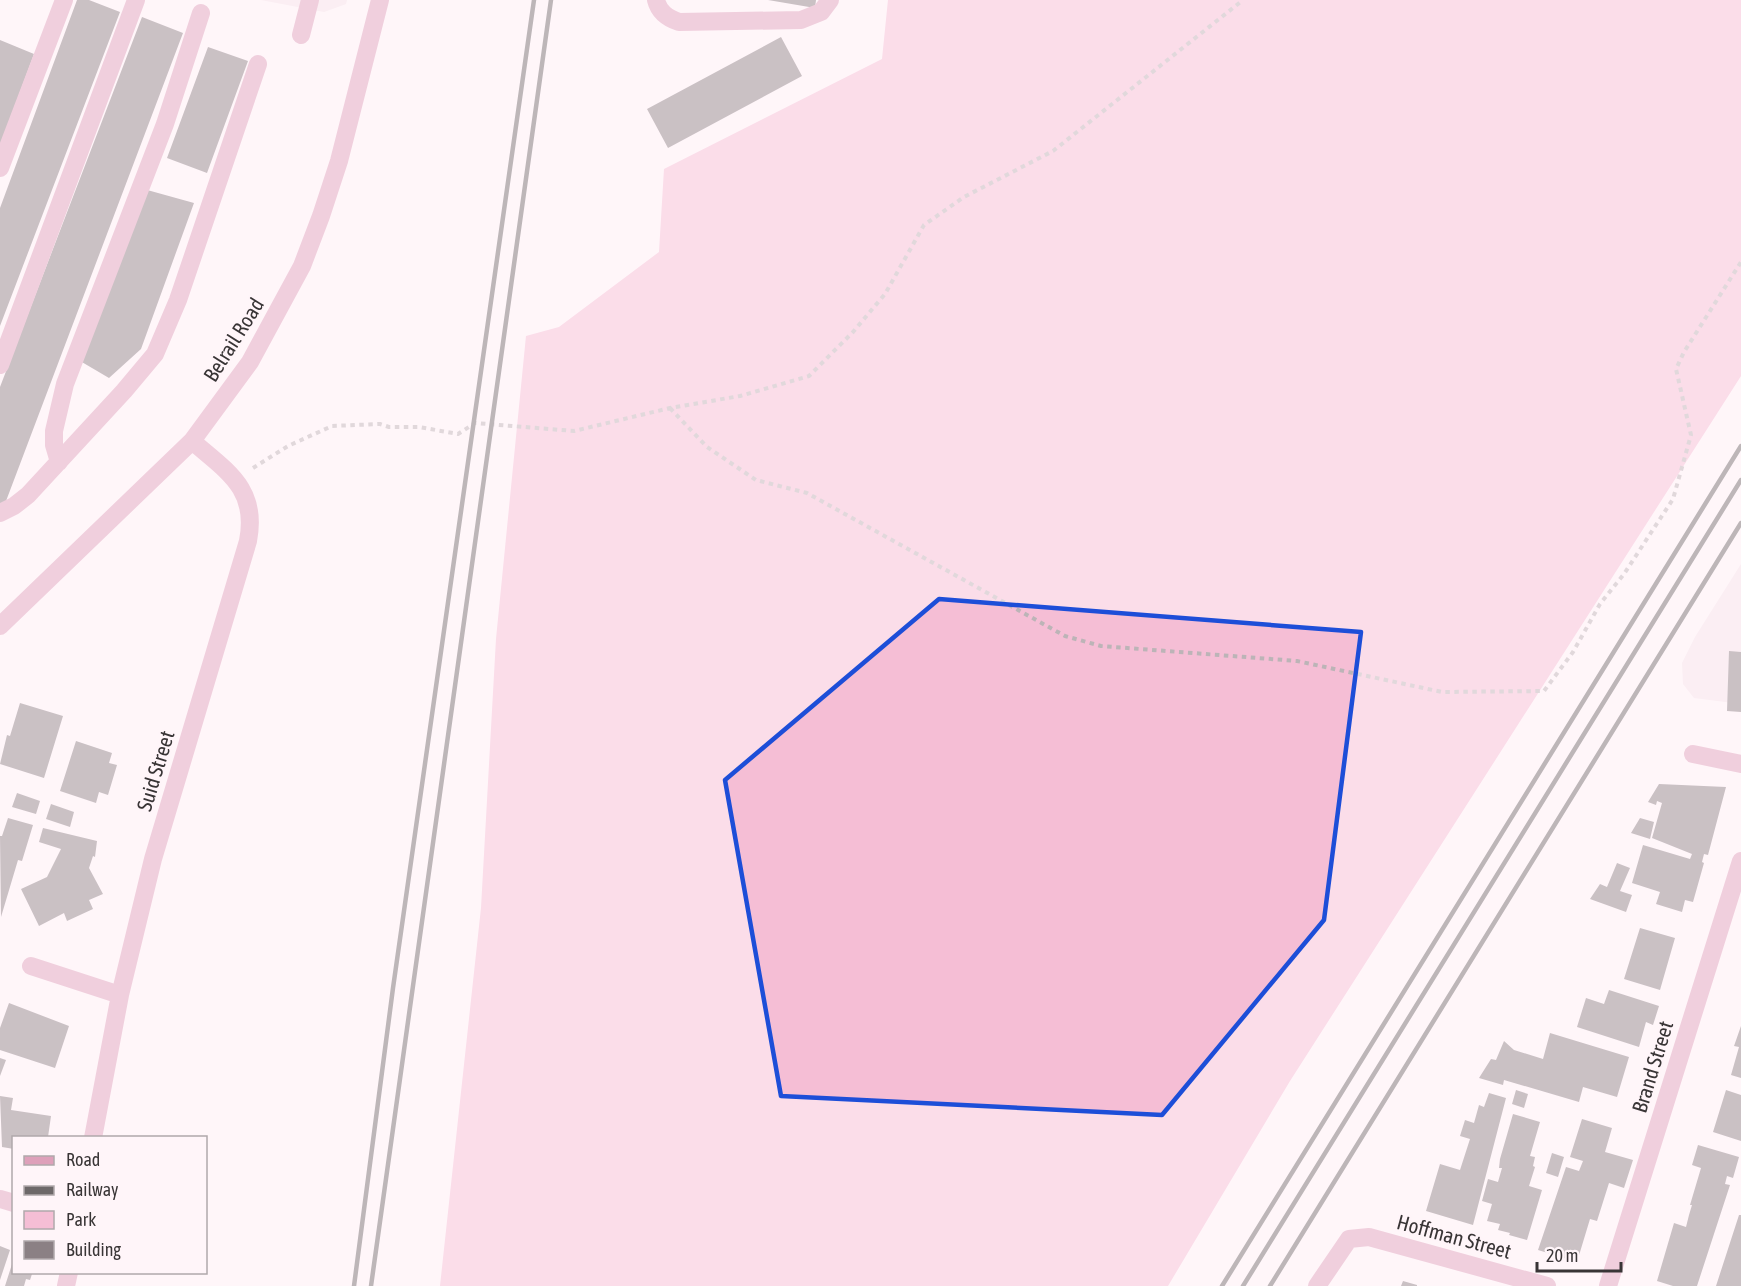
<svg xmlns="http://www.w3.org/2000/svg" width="1741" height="1286" viewBox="0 0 1741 1286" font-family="'Asap Condensed',sans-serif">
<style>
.built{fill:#f5e5ea}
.green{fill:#f5bed5}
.building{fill:#8b8084}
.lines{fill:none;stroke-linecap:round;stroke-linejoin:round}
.path{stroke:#bcb4b7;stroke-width:4;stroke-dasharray:4.5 4.5;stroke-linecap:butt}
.minor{stroke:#dea0ba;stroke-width:18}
.rail{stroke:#6d6869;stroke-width:4.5}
.marked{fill:none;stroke:#1d4ed8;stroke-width:4.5;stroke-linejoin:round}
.labels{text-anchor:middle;stroke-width:4.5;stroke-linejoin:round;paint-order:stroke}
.street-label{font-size:21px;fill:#393536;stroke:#fff5f9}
</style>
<rect width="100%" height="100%" fill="#fff5f9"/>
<path class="built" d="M261 0H347L346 4 324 12Z
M1741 564V704L1694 698 1683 684 1682 663 1695 637Z"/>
<path class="green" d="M888 0H1741V376L1290 1081 1168 1286H440L481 908 496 639 526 336 559 327 659 252 664 169 882 59Z"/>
<path class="building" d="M77 0H89L120 12 0 326V208Z
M768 0H816L815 8Z
M142 17 183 33 3 509 0 508V387Z
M781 37 802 76 668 148 647 109Z
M0 40 34 54 0 146Z
M208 47 248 61 207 173 167 158Z
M140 188 194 203 141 349 109 378 75 358Z
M1729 651 1741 652V712L1727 711Z
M20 703 63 716 44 778 0 764 7 735 10 736Z
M76 741 112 753 109 763 117 765 108 795 99 792 96 803 60 791Z
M1659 784 1726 787 1708 855 1704 854 1702 862 1704 863 1693 902 1685 900 1682 912 1656 904 1660 892 1632 883 1643 845 1690 859 1692 854 1652 838 1662 803 1657 801 1656 805 1648 802Z
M17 793 40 801 36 814 12 807Z
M51 804 74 812 70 827 46 819Z
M8 818 33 825 22 861 18 860 1 917 0 836H2Z
M1640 818 1654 822 1650 839 1631 833Z
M43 828 97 841 95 857 93 856 89 868 103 894 89 900 93 909 67 921 64 913 39 926 21 889 47 877 61 849 39 842Z
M1617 863 1630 868 1620 891 1632 895 1626 912 1590 899 1600 884 1607 887Z
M1640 928 1675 938 1660 990 1624 979Z
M1609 990 1659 1006 1653 1025 1646 1022 1639 1047 1577 1027 1586 998 1604 1004Z
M9 1003 69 1026 55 1068 0 1050V1028Z
M1741 1026V1078L1731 1075 1739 1047 1734 1046Z
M1550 1033 1629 1057 1617 1097 1583 1087 1579 1102 1504 1080 1503 1085 1479 1078 1491 1059 1496 1060 1504 1041 1514 1050 1543 1059Z
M0 1058 6 1060 0 1076Z
M1516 1090 1528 1094 1524 1108 1512 1104Z
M1726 1090 1741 1095V1141L1713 1132Z
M1489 1093 1506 1098 1473 1225 1426 1211 1440 1164 1460 1170 1470 1139 1460 1136 1465 1120 1474 1123 1479 1105 1484 1107Z
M0 1096 13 1098 11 1110 51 1116 48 1137H14V1149L2 1147Z
M1513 1114 1540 1122 1530 1156 1535 1157 1533 1166 1535 1167 1529 1186 1542 1190 1527 1240 1509 1235 1510 1233 1498 1230 1500 1224 1487 1221 1492 1204 1482 1201 1488 1179 1498 1182 1502 1168H1499L1500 1159Z
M1582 1119 1612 1128 1605 1152 1633 1160 1624 1188 1609 1183 1597 1221 1590 1219 1577 1262 1538 1250 1566 1167 1579 1171 1583 1161 1570 1157Z
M1698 1145 1739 1157 1733 1178 1727 1176 1725 1184 1730 1185 1697 1286H1673L1657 1281 1674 1223 1686 1227 1689 1215 1692 1205H1690L1701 1168 1692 1165Z
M1552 1153 1564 1157 1558 1177 1546 1173Z
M1739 1215H1741V1286H1716Z
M0 1246 10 1250 0 1280Z
M13 1261 14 1272 32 1274 30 1280 26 1279 24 1286H5Z
M1403 1281 1417 1285V1286H1401Z"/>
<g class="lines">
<path class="path" d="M670 408 707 447 756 480 807 493 1065 636 1101 646 1297 661 1442 692 1544 691 1573 652 1600 604 1624 574 1673 499 1691 435 1676 369 1684 352 1741 262
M253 468 288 446 332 426 380 424 389 427H419L458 434 475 423 574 431 670 408 740 396 809 376 853 332 885 294 924 225 964 197 1053 151 1243 0"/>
<path class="minor" d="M656 0C659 12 667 18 679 22L801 20 821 12 830 0
M301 35 310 0
M0 168 64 0
M0 365 136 0
M59 462 54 445V431L65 384 165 124 201 13
M0 513 14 506 28 495 124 391 155 354 178 300 258 64
M0 626 192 441 250 362 302 266 321 216 339 161 380 0
M1693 754 1741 764
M31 966 120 995
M93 1138 120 995 153 859 248 541C258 489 228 472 192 441
M0 1199 14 1203
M66 1286 69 1272
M1317 1286 1349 1239 1369 1237 1547 1286
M1608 1286 1741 861"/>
<path class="rail" d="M354 1286 393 988 534 0
M371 1286 551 0
M1222 1286 1741 446
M1243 1286 1741 480
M1270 1286 1741 523"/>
</g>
<path d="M0 0H1741V1286H0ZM939 599 1361 632 1324 920 1162 1115 781 1096 725 780Z" fill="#fff5f9" fill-opacity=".55" fill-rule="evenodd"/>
<path class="marked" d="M939 599 1361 632 1324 920 1162 1115 781 1096 725 780Z"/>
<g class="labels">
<g class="street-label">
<text transform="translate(234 340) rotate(-58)" y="7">Belrail Road</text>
<text transform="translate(156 771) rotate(-73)" y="7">Suid Street</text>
<text transform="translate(1653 1067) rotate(-73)" y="7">Brand Street</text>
<text transform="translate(1454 1237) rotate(15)" y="7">Hoffman Street</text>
</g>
</g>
<rect x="12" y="1136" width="195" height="138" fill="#fff5f9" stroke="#b0a8ab" stroke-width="1.5"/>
<rect x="24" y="1156" width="30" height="9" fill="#dea0ba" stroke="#b0a8ab" stroke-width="1.5"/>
<text x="66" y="1166" font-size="18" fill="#393536">Road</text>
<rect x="24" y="1186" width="30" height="9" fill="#6d6869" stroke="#b0a8ab" stroke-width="1.5"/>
<text x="66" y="1196" font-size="18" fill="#393536">Railway</text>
<rect x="24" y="1211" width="30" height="18" fill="#f5bed5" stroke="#b0a8ab" stroke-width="1.5"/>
<text x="66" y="1226" font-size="18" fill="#393536">Park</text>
<rect x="24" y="1241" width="30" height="18" fill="#8b8084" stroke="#b0a8ab" stroke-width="1.5"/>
<text x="66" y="1256" font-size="18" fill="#393536">Building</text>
<path d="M1537 1262v9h84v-9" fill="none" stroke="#393536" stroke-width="3"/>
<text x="1546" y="1262" font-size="18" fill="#393536" stroke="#fff5f9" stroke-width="4.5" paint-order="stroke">20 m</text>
</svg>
